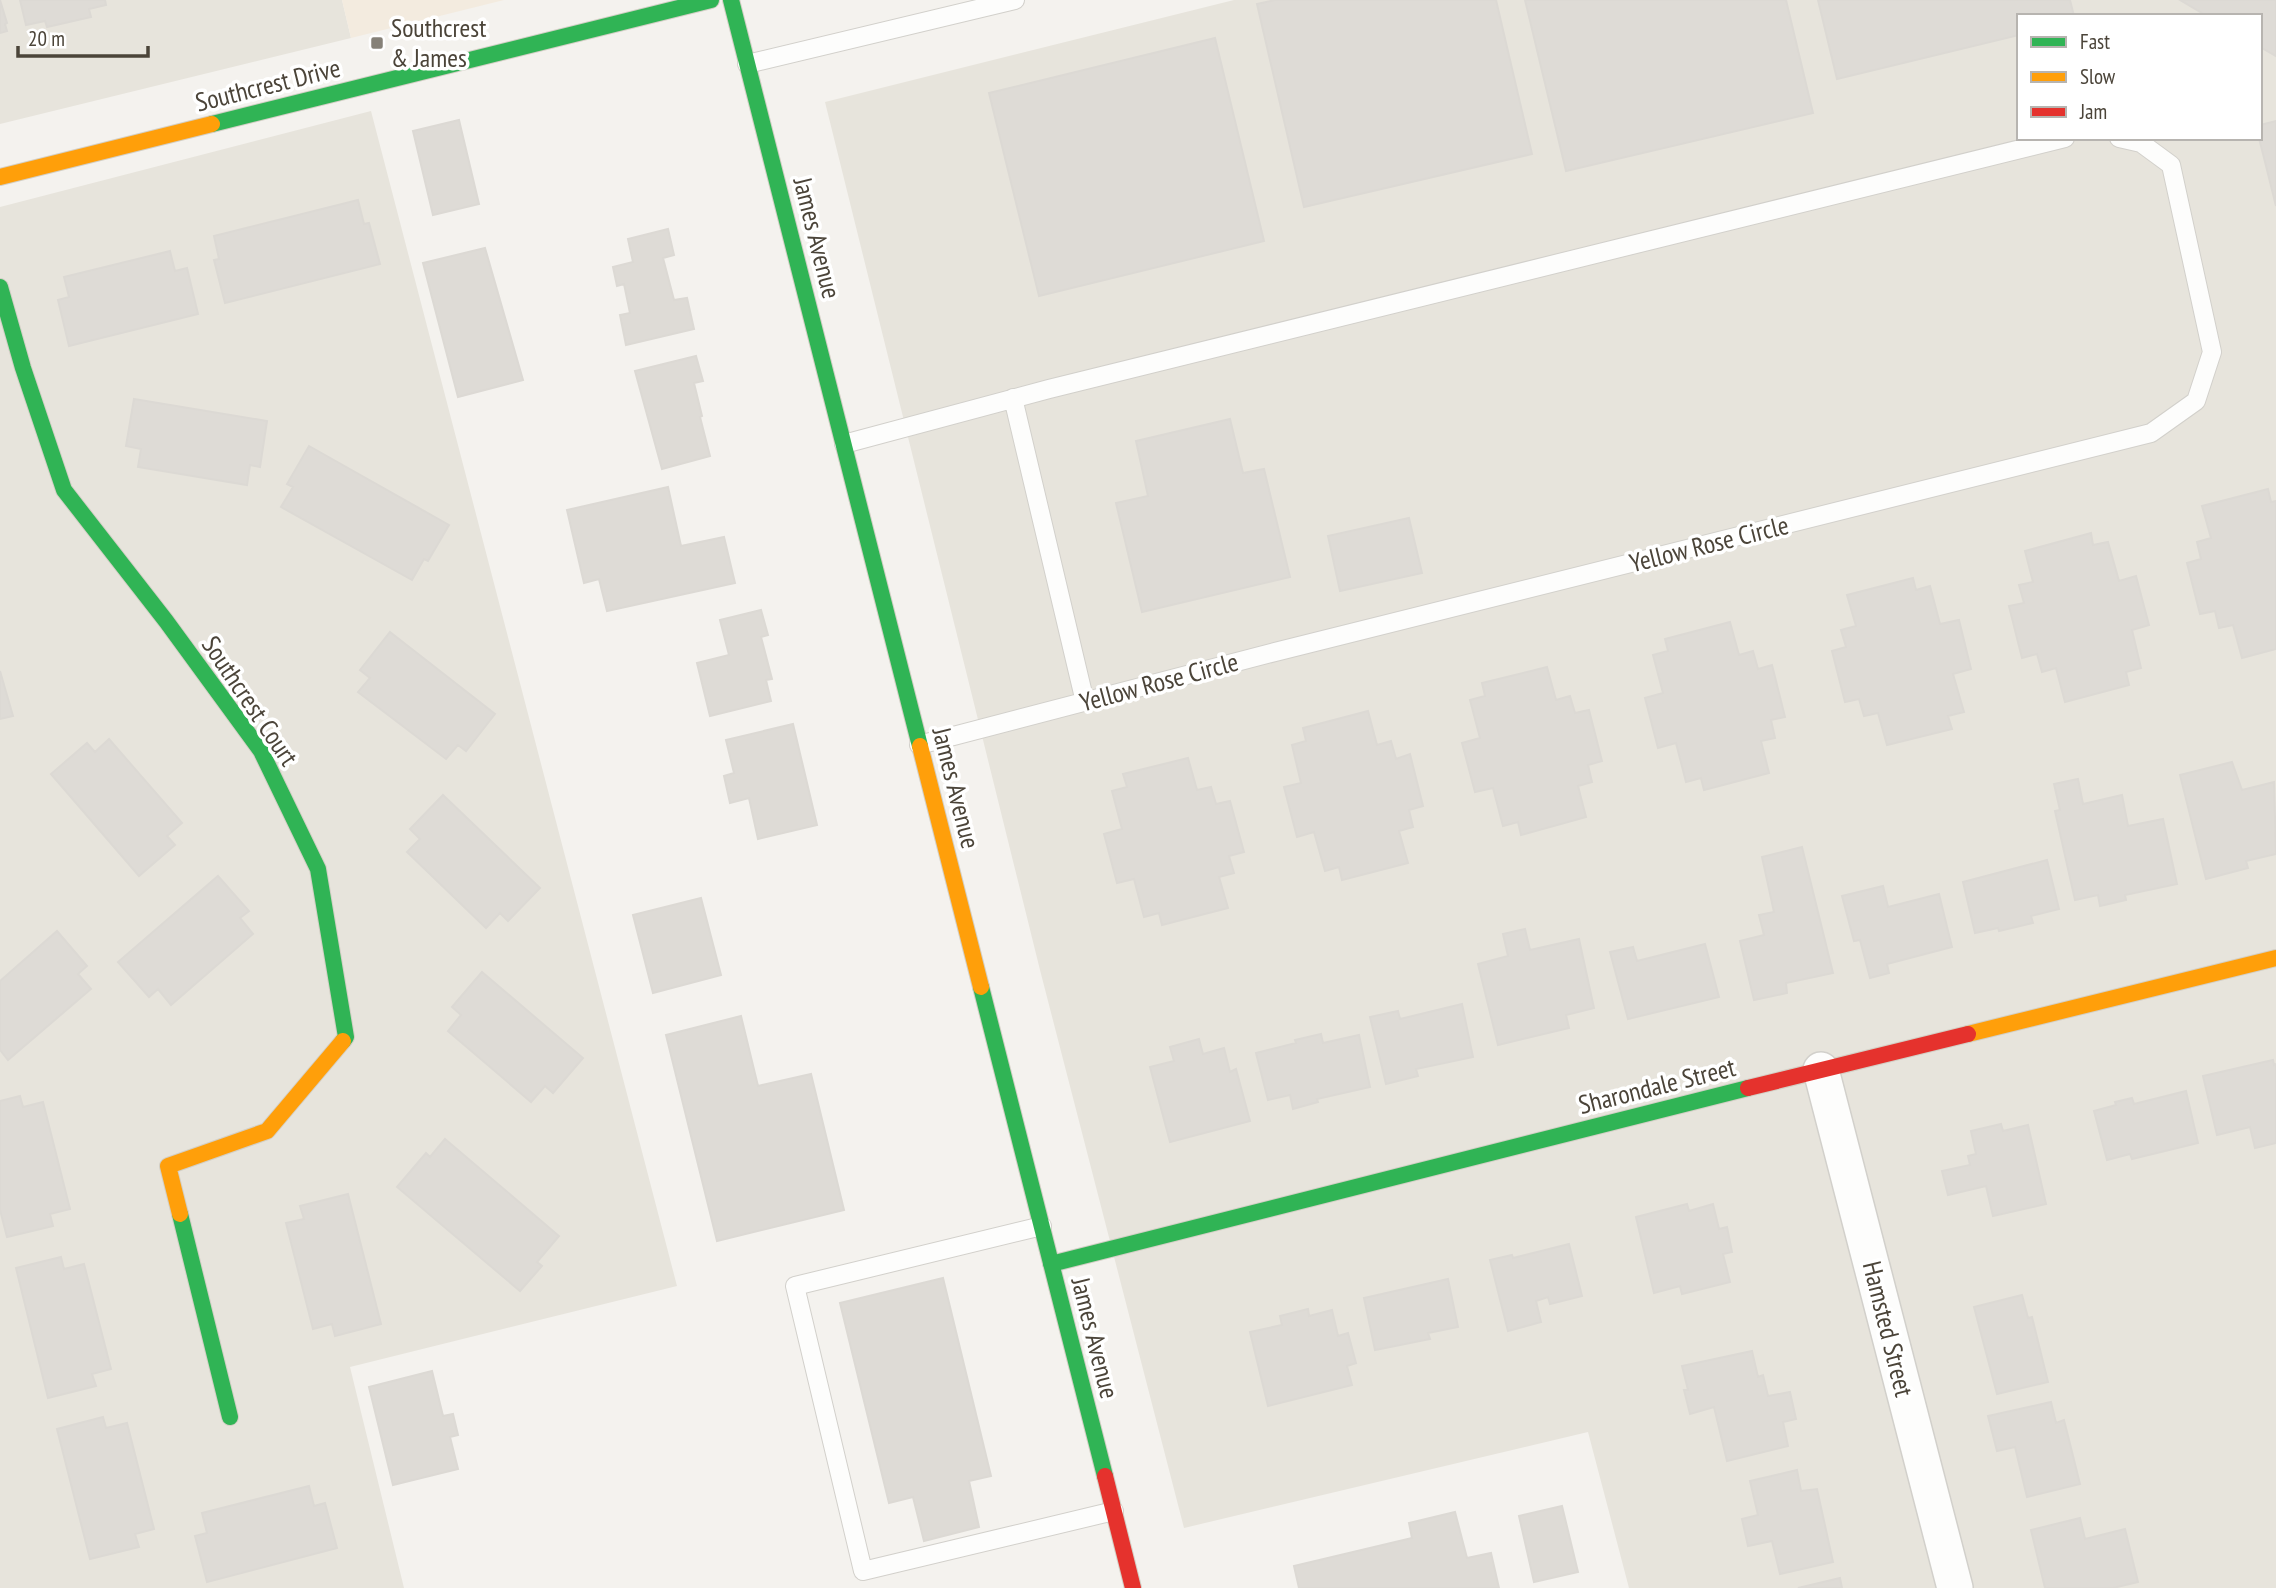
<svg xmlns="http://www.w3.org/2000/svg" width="2276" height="1588" viewBox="0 0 2276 1588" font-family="'PT Sans Narrow',sans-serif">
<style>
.residential{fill:#e7e4dc;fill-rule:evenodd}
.commercial{fill:#f3ebdf}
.building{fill:#dedbd6;stroke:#dcd9d4;stroke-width:2}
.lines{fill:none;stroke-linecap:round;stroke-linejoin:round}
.lane-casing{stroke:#d2d0cb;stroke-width:20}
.street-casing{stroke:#d2d0cb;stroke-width:38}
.fast-casing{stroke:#d3cfc5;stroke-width:18}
.slow-casing{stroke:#d3cfc5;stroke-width:18}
.jam-casing{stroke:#d3cfc5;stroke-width:18}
.lane{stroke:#fdfdfc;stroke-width:18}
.street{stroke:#fdfdfc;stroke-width:35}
.fast{stroke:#30b455;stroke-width:16}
.slow{stroke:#ff9f0a;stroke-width:16}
.jam{stroke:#e5322d;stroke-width:16}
.poi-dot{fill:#868178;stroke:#fff;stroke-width:2.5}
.labels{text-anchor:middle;stroke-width:7;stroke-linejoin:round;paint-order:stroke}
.poi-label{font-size:26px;fill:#4b4439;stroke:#fff;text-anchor:start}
.street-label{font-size:26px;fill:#4b4439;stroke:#fff}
</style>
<rect width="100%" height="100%" fill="#f4f2ee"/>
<path class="residential" d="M0 0H342L351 38 0 124Z
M1234 0H2276V1588H1629L1588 1432 1184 1528 1040 970 825 102ZM2019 16H2260V138H2019Z
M371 111 677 1286 350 1367 404 1588H0V207Z"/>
<path class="commercial" d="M342 0H504L351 38Z"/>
<path class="building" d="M0 0 7 23 5 24 7 31 0 33Z
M20 0H105L106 5 89 9 91 17 47 27 45 21 26 25Z
M1275 0H1496L1532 154 1304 207 1257 4Z
M1525 0H1786L1813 113 1566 171Z
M1818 0H2070L2074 16H2019V35L1837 79Z
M2180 0H2276V56L2260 47V16H2207Z
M1215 38 1264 241 1039 296 989 93Z
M459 120 479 204 433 215 413 131Z
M2276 121V206L2259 138 2260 125Z
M358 200 364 224 369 223 380 264 225 303 214 260 219 259 214 236Z
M668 229 674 255 663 258 674 300 687 298 694 329 626 345 620 315 630 313 624 284 617 286 613 267 633 262 628 239Z
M485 248 523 380 458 397 423 263Z
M170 251 175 271 187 268 198 314 69 346 58 300 69 297 64 277Z
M696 356 703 381 694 383 702 416 700 417 710 456 662 469 635 371Z
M134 399 267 421 260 467 250 465 247 485 138 467 141 449 126 446Z
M1230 419 1243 473 1264 469 1290 577 1142 612 1116 503 1148 496 1136 441Z
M309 446 449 525 428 561 424 559 412 580 281 507 293 487 287 484Z
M668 487 681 546 724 537 735 583 607 611 599 579 584 583 567 510Z
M2268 489 2271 502 2276 501V649L2242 658 2233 625 2219 628 2215 611 2200 614 2187 563 2201 559 2197 542 2211 538 2202 506Z
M1409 518 1422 573 1340 591 1328 536Z
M2091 533 2093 545 2108 542 2119 581 2136 576 2149 625 2132 630 2141 668 2126 672 2129 685 2065 702 2056 668 2042 672 2037 654 2022 658 2009 606 2024 603 2019 585 2033 582 2025 551Z
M1913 578 1916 590 1930 586 1940 624 1959 620 1971 669 1953 674 1964 712 1948 716 1952 729 1887 745 1878 713 1864 716 1859 699 1845 702 1832 651 1846 647 1841 630 1856 626 1847 595Z
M761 610 768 635 761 637 772 679 766 680 771 701 710 716 697 663 729 655 720 620Z
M1730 622 1739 655 1753 651 1758 669 1772 665 1785 717 1771 720 1775 738 1761 741 1769 773 1704 790 1701 778 1686 782 1676 743 1658 748 1645 698 1663 693 1653 655 1668 651 1665 639Z
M390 632 495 714 466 751 458 745 446 759 358 692 370 678 360 670Z
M1547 667 1556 700 1570 696 1575 713 1589 710 1602 761 1588 765 1592 782 1578 786 1586 817 1521 835 1518 822 1503 826 1493 788 1475 792 1462 743 1480 738 1470 700 1485 696 1482 683Z
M0 671 13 716 0 719Z
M1368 711 1377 745 1391 741 1396 759 1410 754 1423 806 1409 810 1413 827 1399 831 1408 863 1342 880 1339 867 1325 871 1314 832 1297 837 1284 787 1301 783 1292 745 1306 741 1303 728Z
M793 724 817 825 758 839 749 798 730 803 724 776 734 773 726 740Z
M109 739 182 823 167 836 175 845 139 876 51 774 87 743 95 752Z
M1188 758 1197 790 1211 787 1216 804 1230 801 1244 852 1229 856 1234 873 1219 877 1228 908 1162 925 1159 913 1144 917 1134 879 1117 883 1104 834 1122 829 1112 791 1127 787 1123 774Z
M2232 762 2242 790 2274 782 2276 854 2246 861 2248 868 2206 879 2180 775Z
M2078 779 2083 804 2122 795 2128 826 2163 819 2177 884 2125 895 2126 900 2100 906 2098 895 2075 900 2055 811 2060 810 2054 784Z
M443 795 540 888 508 921 500 913 486 928 407 852 420 839 410 829Z
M1802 847 1833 973 1786 983 1787 993 1754 1000 1740 941 1764 935 1759 915 1774 912 1762 857Z
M2047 860 2059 909 2031 916 2033 923 1999 931 1998 928 1975 933 1963 882Z
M218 876 249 911 240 918 253 934 171 1005 158 989 149 997 118 962Z
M1883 886 1888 907 1939 894 1952 947 1887 964 1889 973 1870 978 1860 940 1854 941 1842 896Z
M701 898 721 975 653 993 633 915Z
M1525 929 1530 950 1579 939 1594 1008 1566 1015 1569 1028 1498 1045 1478 964 1508 956 1503 934Z
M57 931 87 966 78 974 91 989 8 1060 0 1050V981Z
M1705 944 1719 997 1628 1019 1610 952 1633 947 1637 961Z
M482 972 583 1058 553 1093 545 1086 531 1102 448 1031 461 1015 452 1007Z
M1462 1004 1473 1057 1416 1069 1418 1076 1386 1084 1370 1017 1398 1011 1400 1019Z
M741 1016 758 1086 811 1074 844 1210 717 1241 666 1035Z
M1321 1034 1323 1043 1359 1035 1370 1087 1317 1099 1318 1102 1293 1109 1290 1095 1268 1100 1256 1053 1296 1043 1295 1040Z
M1199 1039 1203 1054 1224 1048 1230 1072 1236 1069 1250 1121 1170 1142 1150 1067 1174 1061 1170 1047Z
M2273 1060 2274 1065 2276 1064V1143L2255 1148 2250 1127 2217 1135 2203 1076Z
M2186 1091 2198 1143 2132 1159 2130 1154 2107 1160 2094 1111 2116 1105 2115 1102 2132 1098 2134 1104Z
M20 1096 23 1107 43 1102 70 1209 50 1214 53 1226 7 1237 0 1210V1101Z
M2001 1124 2003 1131 2028 1125 2046 1204 1993 1216 1986 1186 1948 1195 1942 1171 1970 1165 1968 1156 1976 1154 1971 1131Z
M445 1139 559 1236 537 1262 542 1266 520 1291 397 1187 426 1153 430 1157Z
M348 1194 381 1324 335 1336 332 1324 313 1329 286 1223 304 1219 300 1206Z
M1687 1204 1689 1211 1713 1204 1719 1229 1727 1227 1732 1252 1723 1254 1730 1282 1682 1294 1680 1286 1654 1293 1636 1217Z
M1569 1244 1582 1296 1550 1304 1548 1297 1536 1301 1541 1322 1508 1331 1490 1260 1512 1255 1513 1258Z
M61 1257 64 1269 84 1264 111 1369 92 1374 96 1386 48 1398 16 1268Z
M943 1278 991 1476 969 1481 979 1527 924 1541 913 1497 889 1503 840 1303Z
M1448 1279 1458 1327 1428 1333 1430 1339 1375 1350 1364 1298Z
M2022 1295 2028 1318 2032 1317 2048 1382 1997 1394 1974 1307Z
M1308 1309 1309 1316 1332 1310 1338 1336 1348 1333 1356 1363 1347 1366 1352 1385 1268 1406 1250 1332 1282 1325 1280 1316Z
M1752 1351 1758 1377 1763 1375 1768 1396 1790 1392 1796 1419 1783 1422 1788 1446 1727 1461 1714 1407 1690 1414 1684 1390H1688L1682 1366Z
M432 1371 443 1416 453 1414 458 1435 450 1437 458 1469 393 1485 369 1387Z
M2051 1402 2056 1423 2064 1420 2080 1484 2027 1497 2015 1447 1997 1451 1988 1416Z
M103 1417 106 1428 127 1423 154 1529 135 1534 139 1547 90 1559 57 1429Z
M1797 1470 1801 1491 1817 1489 1833 1562 1780 1574 1772 1541 1748 1546 1742 1519 1758 1515 1750 1481Z
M309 1486 314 1506 325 1503 337 1548 207 1582 195 1536 207 1533 202 1513Z
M1562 1506 1578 1572 1534 1582 1519 1516Z
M1455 1512 1467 1558 1491 1553 1499 1588H1299L1294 1566 1412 1538 1409 1523Z
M2080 1518 2085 1539 2125 1529 2138 1582 2113 1588H2045L2031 1530Z
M1840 1578 1842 1588H1798Z"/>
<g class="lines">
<g class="lane-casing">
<path id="lane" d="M747 64 1015 0
M1013 398 1085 702
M844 444 1049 389 2065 138
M919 745 1275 652 2151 433 2196 401 2212 352 2171 165 2141 143 2119 138
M1042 1226 795 1286 863 1571 1114 1511"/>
</g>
<g class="street-casing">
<path id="street" d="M1821 1070 1955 1588"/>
</g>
<g class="fast-casing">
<path id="fast" d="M731 0 920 746
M212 124 711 0
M0 287 23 368 64 490 166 621 261 751 318 869 346 1037 343 1041
M981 987 1105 1476
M180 1214 230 1417
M1051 1264 1748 1088"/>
</g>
<g class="slow-casing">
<path id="slow" d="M0 177 212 124
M920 746 981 987
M1968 1034 2276 958
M180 1214 168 1166 267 1131 343 1041"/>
</g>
<g class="jam-casing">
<path id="jam" d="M1748 1088 1968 1034
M1105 1476 1133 1588"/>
</g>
<use href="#lane" class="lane"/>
<use href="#street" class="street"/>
<use href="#fast" class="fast"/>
<use href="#slow" class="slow"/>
<use href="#jam" class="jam"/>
</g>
<rect class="poi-dot" x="370" y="36" width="14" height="14" rx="3.5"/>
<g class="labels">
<g class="poi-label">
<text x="391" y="37">Southcrest<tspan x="391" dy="30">&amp; James</tspan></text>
</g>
<g class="street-label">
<text transform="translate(268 85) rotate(-14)" y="9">Southcrest Drive</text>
<text transform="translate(817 238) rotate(76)" y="9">James Avenue</text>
<text transform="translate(1709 544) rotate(-14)" y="9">Yellow Rose Circle</text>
<text transform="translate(1159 682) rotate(-15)" y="9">Yellow Rose Circle</text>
<text transform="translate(250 701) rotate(56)" y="9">Southcrest Court</text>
<text transform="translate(956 788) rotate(76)" y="9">James Avenue</text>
<text transform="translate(1657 1086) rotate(-14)" y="9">Sharondale Street</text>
<text transform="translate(1888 1329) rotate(76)" y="9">Hamsted Street</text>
<text transform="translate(1095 1338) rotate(76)" y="9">James Avenue</text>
</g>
</g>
<rect x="2017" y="14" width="245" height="126" fill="#ffffff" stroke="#b7b4b0" stroke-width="2"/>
<rect x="2031" y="37" width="35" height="10" fill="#30b455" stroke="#b7b4b0" stroke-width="2"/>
<text x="2080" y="49" font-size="21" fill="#4b4439">Fast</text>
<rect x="2031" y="72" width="35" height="10" fill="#ff9f0a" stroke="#b7b4b0" stroke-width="2"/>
<text x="2080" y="84" font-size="21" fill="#4b4439">Slow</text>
<rect x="2031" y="107" width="35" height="10" fill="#e5322d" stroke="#b7b4b0" stroke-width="2"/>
<text x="2080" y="119" font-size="21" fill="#4b4439">Jam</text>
<path d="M18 46v10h130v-10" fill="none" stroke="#4b4439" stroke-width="3.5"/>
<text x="28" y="46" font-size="21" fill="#4b4439" stroke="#ffffff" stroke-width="5" paint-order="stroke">20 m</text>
</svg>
